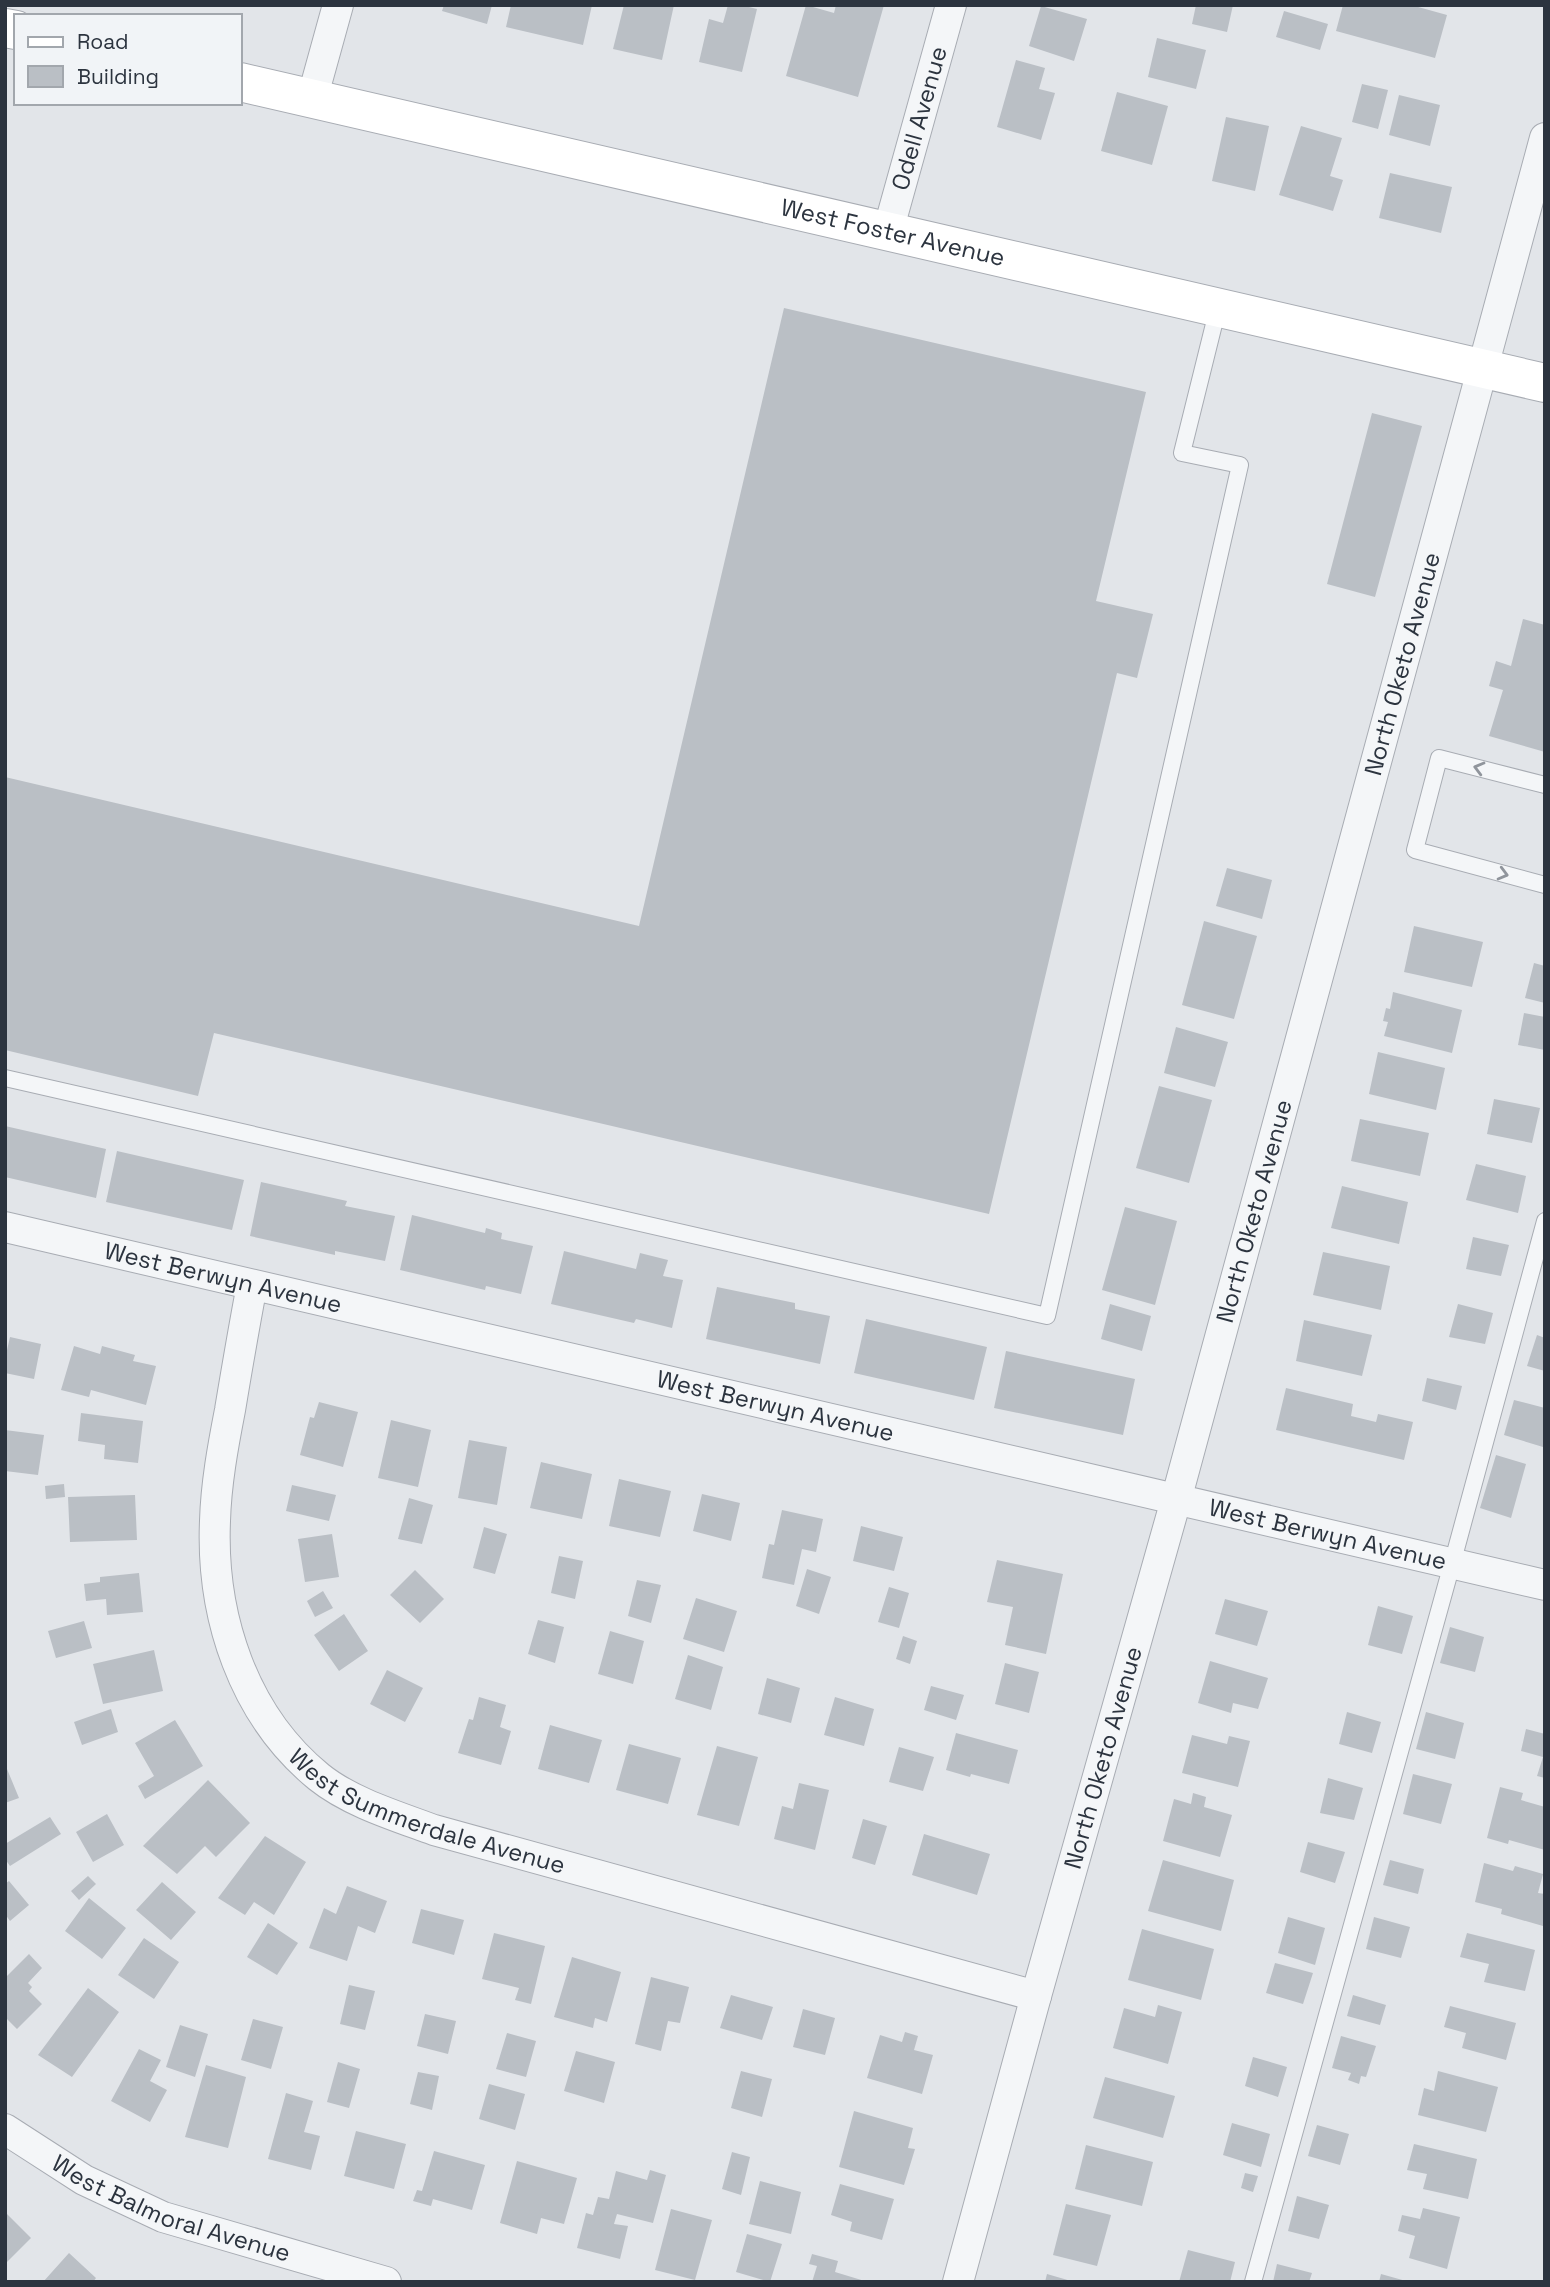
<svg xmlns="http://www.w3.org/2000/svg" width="1550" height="2287" viewBox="0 0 1550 2287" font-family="'Space Grotesk',sans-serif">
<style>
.building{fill:#babfc5}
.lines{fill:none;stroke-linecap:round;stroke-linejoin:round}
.lane-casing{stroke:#a8acb3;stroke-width:18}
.street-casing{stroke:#a8acb3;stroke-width:32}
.secondary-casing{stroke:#a8acb3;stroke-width:40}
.lane{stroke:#f4f6f8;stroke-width:16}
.street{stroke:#f4f6f8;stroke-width:30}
.secondary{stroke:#fff;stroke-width:38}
.oneway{stroke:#90959c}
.labels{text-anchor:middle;stroke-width:5;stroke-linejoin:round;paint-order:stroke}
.street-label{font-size:24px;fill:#2c343f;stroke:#f1f4f7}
</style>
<rect width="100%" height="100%" fill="#e2e5e9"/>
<path class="building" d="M444 5H492L487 24 442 11Z
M511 5H592L583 45 506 27Z
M624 5H674L662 60 613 49Z
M728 5H741L757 9 742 72 699 62 709 19 723 23Z
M806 5 834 13 836 5H884L858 97 786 76Z
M1196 5H1233L1227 32 1192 24Z
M1343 5H1411L1447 15 1435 58 1336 31Z
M1041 6 1087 19 1074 61 1029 46Z
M1284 11 1328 24 1320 50 1276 37Z
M1157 38 1206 50 1196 89 1148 77Z
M1016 60 1045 68 1039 89 1055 93 1041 140 997 127Z
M1362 84 1388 90 1378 129 1352 122Z
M1117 92 1168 106 1152 165 1101 151Z
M1399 95 1440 105 1430 146 1389 135Z
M1226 117 1269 126 1255 191 1212 181Z
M1301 126 1342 138 1330 176 1343 180 1333 211 1279 195Z
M1390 173 1452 187 1441 233 1379 218Z
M784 308 1146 392 1096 601 1153 614 1137 678 1117 673 989 1214 214 1033 198 1096 5 1050V777L639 926Z
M1372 413 1422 426 1375 597 1327 584Z
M1523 619 1545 625V752L1489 736 1503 690 1489 686 1496 661 1511 666Z
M1227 868 1272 880 1262 919 1216 906Z
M1204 921 1257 936 1234 1019 1182 1005Z
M1414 926 1483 942 1472 987 1404 972Z
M1534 963 1545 966V1003L1525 998Z
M1393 992 1462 1010 1452 1053 1384 1036 1388 1022 1383 1021 1386 1008 1390 1009Z
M1524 1013 1545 1017V1050L1518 1045Z
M1176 1027 1228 1042 1215 1087 1164 1073Z
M1378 1052 1445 1068 1436 1110 1369 1094Z
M1159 1086 1212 1100 1189 1183 1136 1168Z
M1494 1099 1540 1108 1532 1143 1487 1134Z
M1360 1119 1429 1133 1420 1176 1351 1161Z
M5 1126 106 1149 96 1198 5 1177Z
M117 1151 244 1180 232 1230 106 1202Z
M1476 1164 1526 1176 1518 1213 1466 1200Z
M261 1182 347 1201 345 1206 395 1216 385 1261 335 1251V1255L250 1236Z
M1342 1186 1408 1202 1399 1244 1331 1228Z
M1125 1207 1177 1221 1155 1305 1102 1290Z
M412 1215 485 1233 486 1228 502 1233 501 1239 533 1246 521 1294 486 1286 485 1290 400 1270Z
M1473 1237 1509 1245 1501 1276 1466 1269Z
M564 1251 636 1269 640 1253 668 1260 663 1276 683 1280 672 1328 636 1319 634 1323 551 1304Z
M1323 1252 1390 1266 1381 1310 1313 1295Z
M717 1287 795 1303V1309L830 1316 820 1364 706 1339Z
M1110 1304 1151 1316 1142 1351 1101 1339Z
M1458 1304 1493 1313 1485 1344 1449 1337Z
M866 1319 987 1347 974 1400 854 1373Z
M1304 1320 1372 1335 1362 1376 1296 1361Z
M1537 1335 1545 1338V1371L1527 1366Z
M10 1337 41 1344 34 1379 5 1373V1359Z
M74 1346 100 1354 102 1346 135 1355 133 1361 156 1366 146 1405 91 1390 89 1397 61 1390Z
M1006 1351 1135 1379 1123 1435 994 1408Z
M1427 1378 1462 1386 1456 1410 1422 1401Z
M1286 1388 1353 1404 1351 1416 1376 1422 1378 1414 1413 1422 1404 1460 1276 1430Z
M1514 1400 1545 1408 1543 1447 1504 1435Z
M319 1402 358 1412 343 1467 300 1455 310 1417 314 1418Z
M81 1413 143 1421 138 1463 104 1459 105 1445 78 1441Z
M391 1420 431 1430 418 1487 378 1478Z
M5 1430 44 1435 38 1475 5 1471Z
M469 1440 507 1447 497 1505 458 1498Z
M1496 1455 1526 1464 1511 1518 1480 1508Z
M541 1462 592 1474 582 1519 530 1508Z
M619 1479 671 1491 660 1537 609 1526Z
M64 1484 65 1497 46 1499 45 1486Z
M292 1485 336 1495 329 1521 286 1511Z
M702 1494 740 1503 731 1541 693 1531Z
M135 1495 137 1540 70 1542 68 1497Z
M409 1498 433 1505 422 1544 398 1539Z
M782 1510 823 1519 816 1552 802 1549 794 1585 762 1578 769 1544 774 1545Z
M861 1526 903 1537 894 1571 853 1561Z
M484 1527 507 1534 495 1574 473 1568Z
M332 1534 339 1577 305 1582 298 1539Z
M559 1556 583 1561 575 1599 551 1593Z
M997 1560 1063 1574 1046 1654 1005 1645 1013 1607 987 1602Z
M807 1569 831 1577 819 1614 796 1606Z
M415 1570 444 1599 420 1623 390 1595Z
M139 1573 143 1612 107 1615 106 1599 86 1601 84 1584 100 1582V1577Z
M637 1580 661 1585 651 1623 628 1616Z
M889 1587 909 1593 899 1628 878 1622Z
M323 1591 333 1608 315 1617 307 1601Z
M696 1598 737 1611 724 1652 683 1639Z
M1225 1599 1268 1611 1257 1646 1215 1634Z
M1378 1606 1413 1616 1402 1654 1368 1645Z
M344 1614 368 1651 339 1671 314 1635Z
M538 1620 564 1627 555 1663 528 1654Z
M84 1621 92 1648 56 1658 48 1631Z
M1450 1627 1484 1637 1475 1672 1440 1663Z
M610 1631 644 1641 633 1684 598 1674Z
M903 1636 917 1641 910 1664 896 1659Z
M154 1650 163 1691 103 1704 93 1664Z
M688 1655 723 1667 711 1710 675 1699Z
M1210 1661 1268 1678 1258 1709 1233 1703 1231 1713 1198 1703Z
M1005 1663 1039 1672 1029 1713 995 1704Z
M387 1670 423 1688 405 1722 370 1704Z
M767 1678 800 1688 791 1723 758 1714Z
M931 1686 964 1695 956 1720 924 1710Z
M479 1697 506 1705 500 1727 511 1731 501 1765 458 1753 469 1719 473 1720Z
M835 1697 874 1709 864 1746 824 1735Z
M111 1709 118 1732 82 1745 74 1722Z
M1347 1712 1381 1722 1372 1753 1339 1744Z
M1426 1712 1464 1723 1455 1759 1416 1749Z
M175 1720 203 1766 145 1799 138 1786 154 1776 135 1743Z
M550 1725 602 1740 589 1783 538 1769Z
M1526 1729 1545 1734V1778L1537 1776 1543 1757 1521 1751Z
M956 1733 1018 1750 1009 1784 971 1774 970 1777 946 1770Z
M1192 1735 1227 1744 1229 1736 1250 1741 1238 1787 1182 1773Z
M629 1744 681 1758 668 1804 616 1790Z
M717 1746 758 1757 739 1826 697 1815Z
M899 1747 934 1757 923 1791 889 1782Z
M7 1769 19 1798 5 1803V1770Z
M1413 1774 1452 1784 1441 1824 1403 1814Z
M1328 1778 1363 1788 1354 1820 1320 1813Z
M208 1780 250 1823 216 1857 205 1846 177 1874 143 1846Z
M799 1783 829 1790 815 1850 774 1839 782 1806 793 1809Z
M1500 1787 1523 1793 1521 1800 1545 1807V1850L1509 1840 1508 1844 1487 1838Z
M1193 1793 1206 1797 1204 1807 1232 1815 1220 1857 1163 1841 1174 1799 1191 1804Z
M107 1814 124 1845 93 1862 76 1832Z
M50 1817 61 1834 10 1866 5 1859V1844Z
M863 1819 887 1826 875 1865 852 1858Z
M924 1834 990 1854 977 1895 912 1875Z
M265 1836 306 1862 274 1915 254 1902 245 1915 218 1898Z
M1308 1842 1345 1852 1335 1883 1300 1872Z
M1163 1860 1234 1880 1221 1931 1148 1911Z
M1390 1860 1424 1869 1418 1894 1383 1885Z
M1484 1863 1513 1871 1515 1866 1543 1874 1538 1893 1545 1894 1543 1926 1501 1914 1502 1909 1475 1902Z
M88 1876 96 1884 79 1900 71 1891Z
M9 1881 29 1905 10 1921 5 1914V1884Z
M162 1882 196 1912 171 1940 136 1910Z
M347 1886 387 1901 375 1933 358 1926 347 1961 309 1948 324 1908 336 1914Z
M89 1898 126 1928 102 1959 65 1931Z
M421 1909 464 1920 454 1955 412 1943Z
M1288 1917 1325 1928 1315 1965 1278 1953Z
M1374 1917 1410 1927 1401 1958 1366 1949Z
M268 1923 298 1943 277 1975 247 1957Z
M1142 1929 1214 1949 1201 2000 1128 1980Z
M494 1933 545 1946 531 2004 515 2000 519 1988 482 1979Z
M1467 1933 1535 1950 1525 1991 1484 1982 1489 1964 1460 1957Z
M144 1938 179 1962 154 1999 118 1975Z
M29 1954 42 1968 28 1983 32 1987 29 1991 42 2004 17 2029 5 2017V1978Z
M572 1957 621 1972 607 2022 595 2018 593 2028 554 2017Z
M1275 1963 1313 1973 1303 2004 1266 1993Z
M651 1977 689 1987 680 2023 668 2021 661 2051 635 2044Z
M349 1985 375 1991 365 2030 340 2024Z
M88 1988 119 2012 72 2077 38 2055Z
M731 1995 773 2007 762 2040 720 2028Z
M1353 1995 1386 2005 1380 2025 1347 2016Z
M1158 2005 1182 2012 1168 2064 1113 2048 1124 2008 1155 2017Z
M1450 2006 1516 2023 1506 2060 1462 2048 1466 2033 1444 2027Z
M803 2009 835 2018 825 2055 793 2047Z
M425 2014 456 2021 448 2054 417 2046Z
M253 2019 283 2027 271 2069 241 2060Z
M180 2025 208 2034 195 2077 166 2067Z
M905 2032 918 2036 914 2050 933 2055 922 2094 867 2078 880 2035 902 2042Z
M507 2033 536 2041 526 2077 496 2069Z
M1341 2036 1376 2046 1366 2077 1361 2076 1359 2084 1348 2080 1351 2073 1332 2068Z
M139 2049 161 2060 150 2081 167 2090 150 2122 111 2101Z
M576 2051 615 2062 604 2103 564 2091Z
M1253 2057 1287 2067 1278 2097 1245 2086Z
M338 2062 360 2069 349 2108 327 2102Z
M206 2065 246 2077 228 2148 185 2137Z
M741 2071 772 2079 762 2117 731 2108Z
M1438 2071 1498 2087 1486 2132 1418 2115 1424 2088 1434 2091Z
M418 2072 439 2076 432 2110 410 2104Z
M1105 2077 1175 2096 1163 2138 1093 2118Z
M489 2084 525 2094 515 2130 479 2119Z
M286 2093 313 2101 304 2132 320 2136 311 2170 268 2159Z
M854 2111 913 2128 908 2148 915 2149 904 2185 839 2167Z
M1232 2123 1270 2134 1261 2167 1223 2155Z
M1317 2125 1349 2134 1340 2165 1308 2156Z
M356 2131 406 2144 394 2189 344 2176Z
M1414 2144 1477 2159 1468 2199 1423 2189 1427 2174 1407 2170Z
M1086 2145 1153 2162 1142 2206 1075 2189Z
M434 2151 485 2165 472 2210 433 2199 431 2206 413 2201 417 2190 422 2191Z
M732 2152 750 2157 741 2195 722 2189Z
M517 2161 577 2178 564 2224 541 2218 537 2234 500 2223Z
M650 2170 666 2175 653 2223 617 2214 614 2224 628 2226 620 2259 577 2248 586 2213 593 2215 598 2197 609 2199 616 2171 647 2180Z
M1245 2173 1258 2176 1253 2192 1241 2188Z
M760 2181 801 2192 791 2234 749 2224Z
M840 2184 894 2199 882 2240 850 2231 852 2222 831 2215Z
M1297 2196 1329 2205 1319 2239 1288 2231Z
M1066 2204 1111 2215 1097 2266 1053 2255Z
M1423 2208 1460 2217 1447 2269 1409 2258 1415 2236 1398 2231 1402 2215 1420 2219Z
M671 2209 712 2220 695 2280 655 2270Z
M5 2212 31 2238 5 2264Z
M747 2234 782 2244 770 2282 736 2272Z
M1188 2250 1235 2262 1230 2282H1179Z
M69 2253 96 2278 93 2282H43Z
M812 2254 838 2261 835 2272 868 2282H812L817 2266 809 2264Z
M1277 2264 1312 2273 1309 2282H1273Z
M1047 2274 1071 2281 1070 2282H1045Z
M1381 2274 1406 2281V2282H1379Z"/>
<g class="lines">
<g class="lane-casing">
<path id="lane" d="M1545 785 1439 758 1415 850 1545 885
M5 1078 1047 1316 1240 465 1182 453 1218 308
M1253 2282 1452 1564 1545 1221"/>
</g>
<g class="street-casing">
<g id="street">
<path d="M312 99 338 5"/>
<path id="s1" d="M888 231 951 5"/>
<path id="s2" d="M5 1227 1545 1585"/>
<path id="s3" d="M252 1285C244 1327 237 1368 230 1410 223 1446 216 1484 215 1521 211 1616 243 1715 319 1777 350 1802 396 1816 434 1830L1036 1996"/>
<path id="s4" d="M5 2129 84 2180 163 2217 386 2282"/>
<path id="s5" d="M958 2282 1036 1996 1176 1500 1545 138"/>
</g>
</g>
<g class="secondary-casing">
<g id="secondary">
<path d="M5 28 16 30"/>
<path id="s6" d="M240 82 1545 383"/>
</g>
</g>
<use href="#lane" class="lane"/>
<use href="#street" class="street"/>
<use href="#secondary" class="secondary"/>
</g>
<defs><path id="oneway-chevron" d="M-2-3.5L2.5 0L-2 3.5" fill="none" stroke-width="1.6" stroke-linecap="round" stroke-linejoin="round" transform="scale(1.75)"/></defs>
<g class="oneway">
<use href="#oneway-chevron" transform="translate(1479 768) rotate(-165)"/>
<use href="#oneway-chevron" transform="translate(1503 874) rotate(15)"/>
</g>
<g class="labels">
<g class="street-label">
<text dy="8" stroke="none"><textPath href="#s1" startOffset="117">Odell Avenue</textPath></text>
<text dy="8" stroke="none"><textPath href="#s6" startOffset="670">West Foster Avenue</textPath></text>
<text dy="8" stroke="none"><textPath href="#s5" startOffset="1678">North Oketo Avenue</textPath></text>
<text dy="8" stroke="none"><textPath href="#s5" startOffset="1111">North Oketo Avenue</textPath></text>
<text dy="8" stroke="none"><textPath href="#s2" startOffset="224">West Berwyn Avenue</textPath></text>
<text dy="8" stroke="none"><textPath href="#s2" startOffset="791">West Berwyn Avenue</textPath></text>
<text dy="8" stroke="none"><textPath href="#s2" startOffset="1358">West Berwyn Avenue</textPath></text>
<text dy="8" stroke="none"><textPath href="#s5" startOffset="544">North Oketo Avenue</textPath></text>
<text dy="8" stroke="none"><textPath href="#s3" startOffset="639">West Summerdale Avenue</textPath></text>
<text dy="8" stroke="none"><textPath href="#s4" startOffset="186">West Balmoral Avenue</textPath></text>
</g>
</g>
<rect width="1550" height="2287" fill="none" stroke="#2c343f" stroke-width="14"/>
<rect x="14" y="14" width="228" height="91" fill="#f1f4f7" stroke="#a2a7ad" stroke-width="2"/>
<rect x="28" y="37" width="35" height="10" fill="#ffffff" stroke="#a2a7ad" stroke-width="2"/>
<text x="77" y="49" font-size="21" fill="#2c343f">Road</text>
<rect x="28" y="66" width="35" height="21" fill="#babfc5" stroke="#a2a7ad" stroke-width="2"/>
<text x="77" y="84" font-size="21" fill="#2c343f">Building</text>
</svg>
